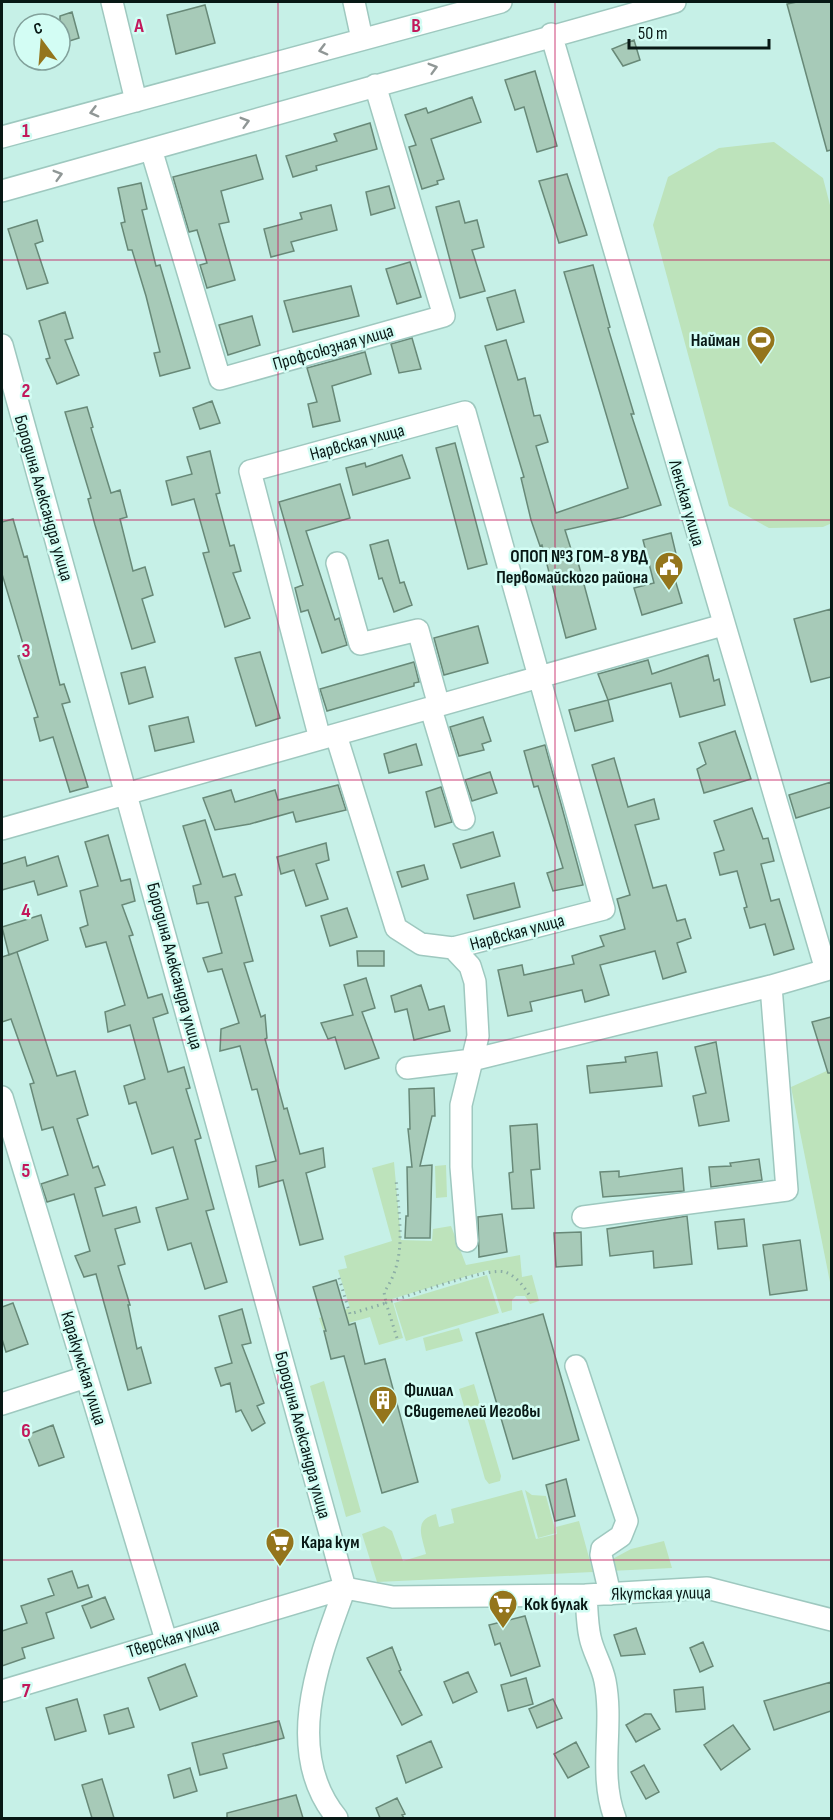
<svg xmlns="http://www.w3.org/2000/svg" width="833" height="1820" viewBox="0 0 833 1820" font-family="'Sofia Sans Condensed',sans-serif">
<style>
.green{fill:#bde3bb}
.building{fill:#a7cab8;stroke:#688978;stroke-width:1.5}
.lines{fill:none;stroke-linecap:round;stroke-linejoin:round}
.minor-casing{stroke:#9ec8bf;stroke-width:24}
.path{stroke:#8baca5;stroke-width:3;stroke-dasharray:1.5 4.5;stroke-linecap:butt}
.minor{stroke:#fff;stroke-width:21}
.oneway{stroke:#909796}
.grid{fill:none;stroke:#c2185b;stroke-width:1.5;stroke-opacity:0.55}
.labels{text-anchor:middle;stroke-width:5;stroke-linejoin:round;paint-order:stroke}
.poi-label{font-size:18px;font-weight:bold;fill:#081815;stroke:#d3fdf4;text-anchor:start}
.street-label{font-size:18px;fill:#081815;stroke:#d3fdf4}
.grid-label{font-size:20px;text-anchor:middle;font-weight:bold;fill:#c2185b;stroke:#d3fdf4;stroke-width:5;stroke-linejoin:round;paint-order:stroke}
</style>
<rect width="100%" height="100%" fill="#c6f0e7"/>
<path class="green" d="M774 142 823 178 831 209 832 523 823 527 769 528 729 506 653 225 668 177 719 148Z
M831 1069V1287L791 1087Z
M394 1162 401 1240 432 1241 433 1229 451 1226 466 1265 520 1255 522 1277 532 1275 539 1301 530 1304 525 1296H516L512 1300V1310L502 1313 488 1270 392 1299 403 1338 379 1345 370 1317 323 1330 319 1318 350 1308 338 1270 347 1268 344 1256 392 1241 372 1168Z
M446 1165 447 1197 436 1198 435 1166Z
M487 1275 499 1313 406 1341 394 1303Z
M459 1328 463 1341 426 1351 423 1338Z
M324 1381 361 1512 346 1517 310 1386Z
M474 1384 501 1476 500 1481 489 1484 485 1479 459 1389Z
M522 1490 536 1539 557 1534 556 1527 579 1521 593 1572 377 1582 362 1534 384 1526 392 1531 403 1561 426 1554C422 1536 413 1520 436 1514L439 1527 454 1523 451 1509Z
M525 1490 532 1495 546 1496 556 1533 538 1538Z
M664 1541 672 1568 610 1571 607 1562 631 1549Z"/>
<path class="building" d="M797 2H831V150L827 151 787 4Z
M205 5 215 43 176 54 167 15Z
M72 12 79 38 60 44V16Z
M634 40 640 60 623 66 612 49Z
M535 71 557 146 537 152 524 107 515 110 505 80Z
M472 97 481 122 431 139 444 179 437 181 438 184 422 189 409 147 416 145 405 115 426 108 428 113Z
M370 123 377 149 316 166 317 170 293 177 286 156 337 141 334 134Z
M256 155 263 179 221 191 229 222 219 224 235 280 207 288 200 265 207 263 197 230 189 232 173 177Z
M567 174 587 235 559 243 539 181Z
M141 183 147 209 142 210 156 266 160 265 190 368 160 376 154 353 160 352 146 296 132 250H128L121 223 125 222 118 188Z
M389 186 395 208 371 215 366 192Z
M459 201 465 223 477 220 484 247 472 250 485 291 460 298 436 207Z
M331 205 337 230 291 242 294 251 271 257 264 229 302 219 300 213Z
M37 220 43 241 35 244 48 283 27 289 8 229Z
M410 262 421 297 397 304 386 269Z
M593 265 610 327 608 328 634 414H631L661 505 623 517 565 530 575 562H578L596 629 566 638 542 545 540 546 531 520 521 478 524 477 485 346 506 340 518 380 525 378 534 416 540 415 548 442 536 446 556 513 628 488 564 272Z
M351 286 359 316 293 332 284 301Z
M515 290 524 322 497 330 487 298Z
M65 312 73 338 65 340 79 375 57 384 46 359 50 358 39 321Z
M252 316 260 345 228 355 219 325Z
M412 338 421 369 399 373 391 344Z
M365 352 371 374 332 386 340 421 313 427 308 404 317 402 307 368Z
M212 401 220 423 200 429 193 408Z
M87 407 93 427 91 428 111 493 120 490 127 517 120 519 133 571 145 567 153 595 142 599 155 642 132 649 95 525 88 499 91 498 65 412Z
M455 443 487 564 468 569 436 448Z
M210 451 220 493 216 494 230 546 234 545 241 571 233 573 250 618 225 627 203 553 209 552 194 499 172 505 166 481 192 474 187 457Z
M402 455 410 478 353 495 346 468 365 463 366 467Z
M340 484 350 518 306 531 335 620 339 618 347 645 322 653 308 610 301 612 295 588 303 585 279 502Z
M13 519 24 557 27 556 60 685 64 684 70 702 62 704 88 787 70 792 53 737 40 741 34 718 38 717 18 656 26 654 2 574V522Z
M671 533 676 554 668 556 682 603 642 615 634 588 654 583 643 540Z
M388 540 400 583 404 582 412 605 394 612 382 578 379 579 370 545Z
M831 609V677L811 682 794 619Z
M478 626 488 663 444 675 434 638Z
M260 652 280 718 256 726 235 658Z
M708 655 714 681 719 679 725 705 680 717 671 683 608 700 598 674 648 660 652 674Z
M414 662 419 682 414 683V686L327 711 320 689Z
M145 667 153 697 129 704 121 673Z
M608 700 613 721 575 731 569 710Z
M188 717 194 742 155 751 149 726Z
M483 717 491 741 482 744 484 750 459 756 450 727Z
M735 731 751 779 704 793 697 769 706 764 699 743Z
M416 744 422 765 389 773 384 754Z
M545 745 583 885 553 891 547 873 563 868 538 786 534 787 524 751Z
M614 758 628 807 654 799 659 819 635 825 653 888 666 885 677 921 685 919 691 938 677 943 686 972 663 979 655 951 600 965 609 995 585 1002 582 990 530 1002 532 1011 508 1016 498 970 522 965 524 975 574 964 572 956 604 946 600 936 625 929 617 899 630 895 592 765Z
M490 772 497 793 472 801 465 780Z
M831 782V807L796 818 789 795Z
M338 785 346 810 296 822 293 812 250 824 215 830 203 798 231 790 235 802 275 790 278 800Z
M441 787 452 822 435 827 426 792Z
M752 808 763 839 768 838 774 861 761 864 771 901 779 899 794 949 774 955 765 924 750 928 744 908 747 907 737 871 720 875 714 853 724 850 714 821Z
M205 820 223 877 235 874 242 895 235 897 253 961 244 963 261 1017 265 1015 267 1038 265 1039 284 1109 287 1108 300 1154 323 1148 325 1167 306 1173 323 1239 300 1245 283 1180 259 1187 256 1166 276 1161 257 1089 252 1090 240 1046 220 1051 221 1029 239 1023 222 969 208 972 203 958 222 953 208 902 197 904 193 886 201 884 183 826Z
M493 832 500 856 461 868 453 844Z
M108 835 121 881 130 879 135 901 122 905 133 935 129 936 148 998 162 994 168 1013 153 1018 168 1072 184 1067 190 1088 186 1089 201 1138 195 1140 214 1209 206 1211 227 1282 205 1289 191 1243 168 1250 156 1208 188 1199 173 1147 152 1154 136 1102 129 1104 124 1086 145 1079 130 1025 108 1032 105 1012 125 1005 106 942 86 947 80 928 88 925 80 891 98 886 85 842Z
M326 843 329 860 316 864 328 899 306 906 294 870 281 874 277 857Z
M58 856 67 886 38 895 34 881 2 890V864L25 857 27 866Z
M424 865 428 879 402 887 397 872Z
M514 883 520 907 474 919 467 895Z
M347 908 357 937 330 946 321 916Z
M41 915 48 940 9 955 2 927Z
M357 951H384V966H358Z
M17 952 57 1076 75 1071 88 1115 77 1119 93 1168 98 1166 105 1185 95 1188 103 1216 136 1207 140 1222 115 1229 125 1264 118 1266 130 1305H128L137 1349 141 1347 151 1383 128 1390 96 1274 84 1277 75 1256 90 1251 74 1194 47 1202 41 1184 68 1175 53 1127 42 1130 30 1084 34 1083 11 1019 2 1022V957Z
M366 978 375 1008 362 1012 379 1058 345 1069 335 1037 328 1039 321 1023 353 1015 344 985Z
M421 985 429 1010 444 1006 450 1031 414 1040 407 1009 395 1012 391 996Z
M831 1017V1073H828L812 1022Z
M716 1042 729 1121 699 1126 693 1096 706 1093 695 1047Z
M657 1052 662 1086 590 1093 587 1066 626 1062 625 1057Z
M434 1088 435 1116H432L420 1166 432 1165 430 1238H405L406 1216H408L407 1167H412L408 1129H410L409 1089Z
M537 1124 540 1169 531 1170 534 1208 512 1209 509 1173 513 1172 510 1126Z
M759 1159 762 1180 711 1187 709 1167 731 1166 730 1163Z
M682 1168 684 1191 603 1197 600 1172 619 1171V1177Z
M502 1214 507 1252 479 1257 478 1217Z
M687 1216 692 1264 654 1268 653 1251 610 1256 607 1229Z
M744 1219 747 1246 718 1249 715 1222Z
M581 1232 582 1265 556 1267 554 1233Z
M800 1240 807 1290 770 1295 763 1245Z
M336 1280 349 1325 355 1323 365 1364 385 1359 418 1482 382 1493 344 1356 331 1359 324 1331H326L313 1287Z
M13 1303 28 1344 6 1352 2 1339V1307Z
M242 1309 251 1343 242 1345 264 1403 257 1406 265 1423 252 1431 241 1410 236 1412 230 1383 221 1386 215 1368 232 1363 219 1316Z
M543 1314 579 1440 513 1459 476 1333Z
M53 1425 64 1457 39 1466 27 1435Z
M566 1479 575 1516 555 1521 546 1485Z
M72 1571 78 1588 88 1585 92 1597 46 1613 54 1638 22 1648 25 1658 2 1666V1631L27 1623 21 1606 54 1595 48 1579Z
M105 1597 114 1619 91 1628 82 1606Z
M525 1616 540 1666 511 1676 500 1643 495 1645 489 1625Z
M636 1628 645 1654 621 1656 614 1635Z
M703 1642 713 1666 700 1672 690 1648Z
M392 1647 401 1670 399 1671 422 1715 402 1725 367 1658Z
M185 1664 197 1696 160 1710 148 1678Z
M468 1672 477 1692 453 1703 444 1682Z
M526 1678 533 1704 508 1711 501 1685Z
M831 1682V1711L774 1730 764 1701Z
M703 1687 705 1709 676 1712 674 1690Z
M77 1699 86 1731 55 1740 46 1708Z
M553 1699 562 1718 537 1728 529 1709Z
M128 1708 134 1727 109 1734 104 1715Z
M645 1714H651L660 1729 636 1742 626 1725Z
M279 1721 284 1738 223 1754 227 1768 200 1775 192 1743Z
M733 1725 750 1749 721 1770 704 1745Z
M431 1741 442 1767 406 1783 397 1756Z
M576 1742 589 1767 568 1778 554 1754Z
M644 1765 659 1792 646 1799 631 1772Z
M190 1768 197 1791 174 1798 168 1775Z
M102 1779 114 1818H92L82 1785Z
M296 1795 303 1818H227V1813Z
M397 1798 405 1814 402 1815 404 1818H380L376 1808Z"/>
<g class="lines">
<g class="minor-casing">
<path id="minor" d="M112 2 136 101
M354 2 362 39
M2 137 501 2
M151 149 220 379 444 316 375 85
M2 191 675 2
M2 345 345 1588
M337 563 360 644 418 630 439 706
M431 709 464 819
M320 739 250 471 465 412 604 909 453 948 421 944 396 928 336 735
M2 829 723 625
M453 948 470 966 475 982 478 1036 461 1105V1167L467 1241
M407 1068 472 1060 771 986 826 970 551 34
M2 1097 166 1640
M583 1217 787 1190 771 986
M576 1366 627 1521 621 1536 602 1549 601 1555 610 1594
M2 1404 86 1377
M586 1595C587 1608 587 1624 590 1637 593 1652 602 1665 605 1681 614 1727 598 1773 615 1818
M2 1691 345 1588 393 1597 586 1595 707 1588 832 1620
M337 1818C282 1751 319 1659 345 1588"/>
</g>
<path class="path" d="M339 1278 350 1314 386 1303 384 1292C408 1259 399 1218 396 1179
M397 1338 386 1303C408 1296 487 1267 505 1272 517 1276 525 1288 531 1298"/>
<use href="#minor" class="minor"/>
</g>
<defs><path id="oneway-chevron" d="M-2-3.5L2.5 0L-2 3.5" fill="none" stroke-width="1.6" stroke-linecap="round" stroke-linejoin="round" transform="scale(1.5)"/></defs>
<g class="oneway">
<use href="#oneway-chevron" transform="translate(323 50) rotate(165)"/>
<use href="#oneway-chevron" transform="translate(433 68) rotate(-16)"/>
<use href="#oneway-chevron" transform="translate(94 112) rotate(165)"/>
<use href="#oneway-chevron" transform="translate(245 122) rotate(-16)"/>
<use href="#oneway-chevron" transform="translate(58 175) rotate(-16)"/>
</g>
<path class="grid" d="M278 2V1818M555 2V1818M2 260H832M2 520H832M2 780H832M2 1040H832M2 1300H832M2 1560H832"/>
<defs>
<g id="stadium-pin" transform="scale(1.5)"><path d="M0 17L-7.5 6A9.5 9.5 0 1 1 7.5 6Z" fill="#94751c" stroke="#d3fdf4"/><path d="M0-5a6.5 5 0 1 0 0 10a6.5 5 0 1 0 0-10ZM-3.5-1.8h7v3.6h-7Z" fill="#fff"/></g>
<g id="civic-pin" transform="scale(1.5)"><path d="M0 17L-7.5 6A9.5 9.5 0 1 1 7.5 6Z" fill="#94751c" stroke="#d3fdf4"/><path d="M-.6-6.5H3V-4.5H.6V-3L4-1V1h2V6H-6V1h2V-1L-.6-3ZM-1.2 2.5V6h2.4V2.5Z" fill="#fff"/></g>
<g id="building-pin" transform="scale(1.5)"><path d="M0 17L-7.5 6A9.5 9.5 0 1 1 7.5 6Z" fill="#94751c" stroke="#d3fdf4"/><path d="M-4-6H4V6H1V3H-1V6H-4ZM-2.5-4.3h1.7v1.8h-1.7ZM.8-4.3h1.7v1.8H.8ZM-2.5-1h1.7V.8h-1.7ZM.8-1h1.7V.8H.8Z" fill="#fff"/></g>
<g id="supermarket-pin" transform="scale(1.5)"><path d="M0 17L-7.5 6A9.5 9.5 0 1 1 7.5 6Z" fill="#94751c" stroke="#d3fdf4"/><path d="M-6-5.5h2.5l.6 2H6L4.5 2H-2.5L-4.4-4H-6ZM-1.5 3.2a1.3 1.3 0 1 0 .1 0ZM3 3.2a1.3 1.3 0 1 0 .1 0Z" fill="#fff"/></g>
</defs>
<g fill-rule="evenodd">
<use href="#stadium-pin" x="761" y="340"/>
<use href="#civic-pin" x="669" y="566"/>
<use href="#building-pin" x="383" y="1400"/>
<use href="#supermarket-pin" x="280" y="1542"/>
<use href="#supermarket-pin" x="503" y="1604"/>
</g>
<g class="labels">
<g class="poi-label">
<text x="740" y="346" text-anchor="end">Найман</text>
<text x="648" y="562" text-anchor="end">ОПОП №3 ГОМ-8 УВД<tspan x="648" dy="21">Первомайского района</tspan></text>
<text x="404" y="1396">Филиал<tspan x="404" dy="21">Свидетелей Иеговы</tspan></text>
<text x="301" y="1548">Кара кум</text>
<text x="524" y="1610">Кок булак</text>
</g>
<g class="street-label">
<text transform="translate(333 347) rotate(-16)" y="6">Профсоюзная улица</text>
<text transform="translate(357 442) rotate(-15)" y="6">Нарвская улица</text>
<text transform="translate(44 498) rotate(74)" y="6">Бородина Александра улица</text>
<text transform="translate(687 503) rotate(74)" y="6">Ленская улица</text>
<text transform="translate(517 932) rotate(-15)" y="6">Нарвская улица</text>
<text transform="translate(175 966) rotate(75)" y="6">Бородина Александра улица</text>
<text transform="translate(84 1368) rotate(73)" y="6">Каракумская улица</text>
<text transform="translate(303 1435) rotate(75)" y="6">Бородина Александра улица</text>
<text transform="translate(661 1593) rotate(-1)" y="6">Якутская улица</text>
<text transform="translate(173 1638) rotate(-17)" y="6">Тверская улица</text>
</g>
</g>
<g class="grid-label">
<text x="139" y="32">A</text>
<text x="416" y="32">B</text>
<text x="26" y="137">1</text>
<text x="26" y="397">2</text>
<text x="26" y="657">3</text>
<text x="26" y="917">4</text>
<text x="26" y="1177">5</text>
<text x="26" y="1437">6</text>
<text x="26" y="1697">7</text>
</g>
<rect width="833" height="1820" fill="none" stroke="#081815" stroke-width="6"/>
<g transform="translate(42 42) rotate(344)"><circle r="28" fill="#d3fdf4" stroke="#82a19b" stroke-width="1.5"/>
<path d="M0-4.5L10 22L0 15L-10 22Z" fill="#94751c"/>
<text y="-9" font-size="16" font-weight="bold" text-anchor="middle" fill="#081815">С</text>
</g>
<path d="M629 39v9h140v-9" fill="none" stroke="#081815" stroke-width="3"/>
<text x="638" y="39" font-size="18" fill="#081815" stroke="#d3fdf4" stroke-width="4.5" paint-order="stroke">50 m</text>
</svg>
